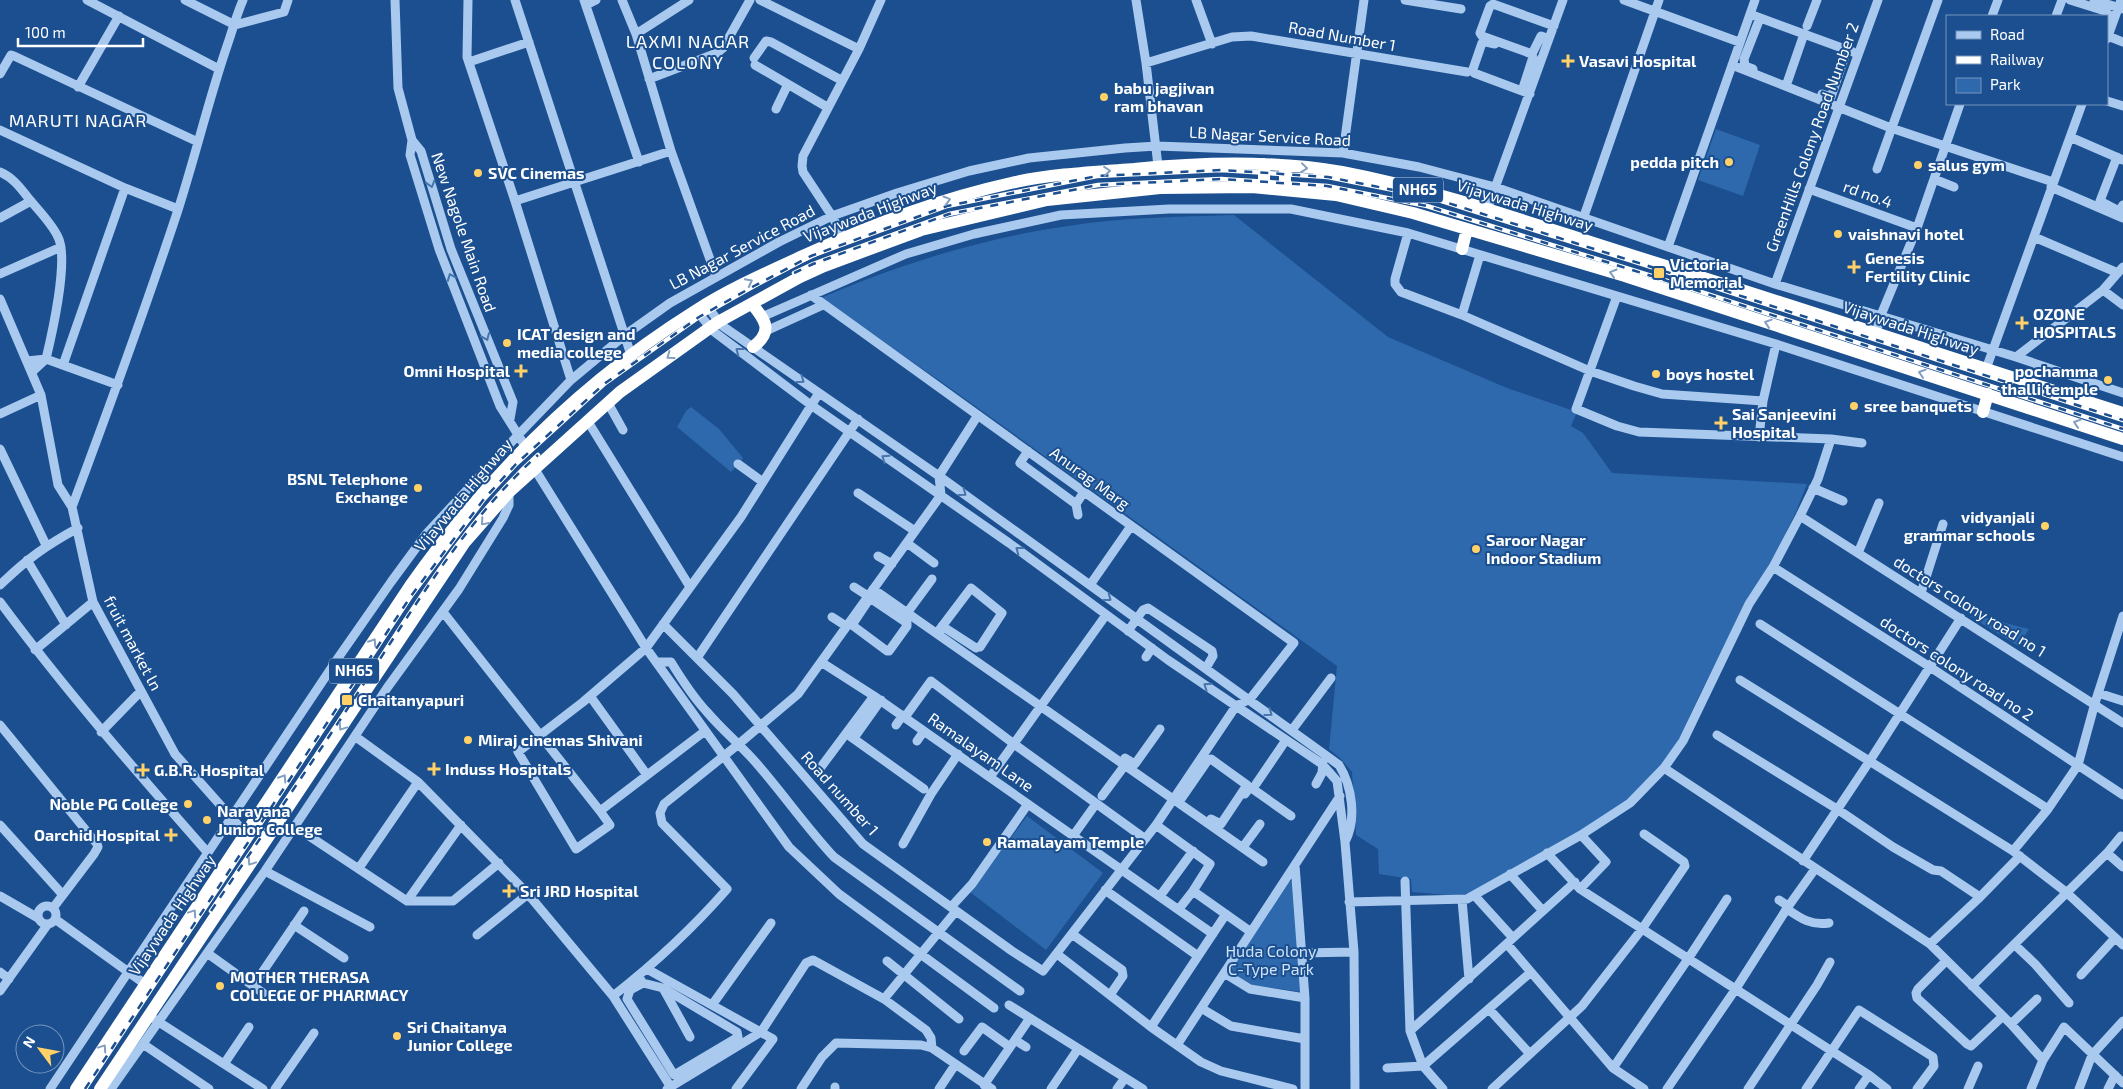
<svg xmlns="http://www.w3.org/2000/svg" width="2123" height="1089" viewBox="0 0 2123 1089" font-family="'Exo 2',sans-serif">
<style>
.green{fill:#2e69ad}
.lines{fill:none;stroke-linecap:round;stroke-linejoin:round}
.minor{stroke:#a9c9ee;stroke-width:9}
.highway{stroke:#fff;stroke-width:12}
.rail-casing{stroke:#fff;stroke-width:4.5}
.rail{stroke:#1b4f8f;stroke-width:2.5;stroke-dasharray:8;stroke-linecap:butt}
.oneway{stroke:#829ec1}
.oneway2{stroke:#4674ac}
.poi-dot{fill:#ffd166;stroke:#1b4f8f;stroke-width:2}
.labels{text-anchor:middle;stroke-width:4;stroke-linejoin:round;paint-order:stroke}
.shield{fill:#1b4f8f;stroke:#bbcadd;stroke-width:1}
.shield-label{font-size:15px;font-weight:bold;fill:#fff}
.street-label{font-size:16px;fill:#fff;stroke:#1b4f8f}
.poi-label{font-size:16px;font-weight:bold;fill:#fff;stroke:#1b4f8f;text-anchor:start}
.park-label{font-size:16px;fill:#cfe3fa;stroke:#1b4f8f}
.neighbourhood-label{font-size:18px;letter-spacing:1px;fill:#fff;stroke:#1b4f8f}
</style>
<rect width="100%" height="100%" fill="#1b4f8f"/>
<path class="green" d="M1716 129 1760 145 1743 196 1698 180Z
M1234 215 1388 337 1507 388 1577 412 1571 426 1583 433 1612 473 1807 484 1796 512 1760 587 1747 601 1699 696 1674 750 1653 776 1629 801 1580 833 1472 893 1459 896 1412 892 1411 879 1379 874 1378 849 1356 835 1352 772 1340 758 1329 749 1337 666 950 388 821 298C900 264 983 238 1068 226 1123 217 1179 217 1234 215Z
M691 407 719 429 743 458 731 472 677 427 686 411Z
M1970 616C1988 616 2010 625 2029 629L2018 646Z
M1027 816 1103 873 1046 950 970 892Z
M1290 881 1295 882 1301 992 1252 985 1230 972Z"/>
<g class="lines">
<path class="minor" d="M87 0 219 69
M185 0 235 25 284 12 288 0
M395 0 398 88 412 140 410 155 439 249 500 406 525 446
M468 0 467 57 515 201 571 380
M515 0 631 355
M584 0 639 162
M622 0 636 34 671 151 716 276
M760 0 859 49
M1136 0 1146 63 1158 166
M1196 0 1212 44
M1405 0 1461 9
M1624 0 1739 42
M2070 0 2105 11 2109 15 2107 20
M2094 0 2123 9
M586 5 596 0
M1755 16 1853 52
M1992 16 1998 0
M2056 16 2062 0
M1807 26 1817 0
M636 34 689 0
M2108 36 2123 42
M1549 39 1541 36 1532 54 1482 36 1480 33 1490 6 1493 4 1554 26
M2107 39 2121 0
M1495 44 1486 42 1482 43 1473 69 1474 73 1530 94
M754 58 766 41 771 42 841 80
M469 62 529 42
M1146 63 1232 37 1251 36 1467 72
M755 65 827 107
M1732 65 1891 128 2053 182
M1753 69 1745 66 1744 59 1760 18
M0 74 11 55 14 56 198 142
M649 79 717 53 723 48 750 0
M1786 86 1804 34
M78 87 119 16
M1522 91 1533 57
M1822 94 1831 97 1847 50
M2107 101 2123 106
M776 109 788 84
M0 130 125 188 178 209
M2070 137 2123 160
M412 140 421 151 451 249 513 402 510 419
M1343 153 1364 0
M2117 157 2100 201 2119 211 2123 205
M1877 169 1938 0
M0 172C13 177 22 190 30 200 40 212 52 224 58 237 69 259 52 334 46 359L118 385
M1934 179 1954 187
M2051 187 2123 218
M1809 189 1917 228
M515 201 671 151
M1487 210 1563 0
M0 218 31 201
M1583 219 1659 0
M1408 233 1395 279V284L1401 292 1462 315 1590 371 1634 386 1662 394 1763 401
M843 237 832 216 803 172 802 166 803 156 859 49 881 0
M2034 237 2118 273
M1668 247 1755 0
M0 274 61 247
M1775 284 1878 0
M2103 290 2123 305
M1617 296 1576 409 1617 426 1639 432 1831 439 1862 443
M0 299 41 395 58 485 72 507 93 602 175 754 246 834
M706 304 721 325 939 476 1339 765C1352 786 1357 819 1345 842
M696 310 713 331 811 405 1009 543 1168 660 1322 764 1337 781 1345 842 1354 952 1355 1089
M1462 315 1480 255
M762 317 906 254 974 234 1061 215 1169 209H1291L1408 233 1776 344 2123 457
M766 331 823 305
M1876 333 1881 315 1917 228 1960 104
M2016 357 2103 290 2123 267
M27 361 46 359 32 372
M63 365 125 188
M1986 369 2082 104
M608 403 623 430
M0 414 41 395
M587 420 690 587
M1759 437 1763 401 1776 344
M0 449 46 545
M1028 451 1020 463 1076 504 1084 492
M738 464 763 482
M534 468 646 648 789 847 839 894 994 1008
M1813 488 1843 501
M858 493 915 531
M1076 504 1078 515
M72 507C109 408 145 310 178 210 196 154 209 98 228 43 233 28 237 14 243 0
M1800 516 2123 723
M907 543 934 563
M1858 553 1879 503
M878 556 892 564
M27 560 66 625
M1773 567 1930 667 2123 795
M0 585C27 559 45 546 78 528
M1090 585 1131 526
M854 587 868 596
M873 589 1263 862
M1921 593 1943 524
M870 598 907 623V626L889 651H887L852 625Z
M0 602C65 690 136 771 208 853
M443 612 600 811
M907 613 932 579
M832 617 846 626
M663 624 733 694 863 844 1012 951 1043 971 1156 825 1236 706 1250 699 1294 643 811 295
M1760 624 2048 809
M942 626 976 648
M1128 631 1143 610 1148 608 1212 651 1213 656 1206 668
M937 633 971 588 1002 613 980 647
M35 650 93 602
M1146 657 1152 648
M697 658 858 419
M656 662H671C682 680 693 697 707 712 723 731 742 746 758 765 784 795 807 828 834 857L1020 991
M821 662 874 696 1213 934
M1740 680 2013 851 2066 892 2123 945
M2098 693 2123 701
M590 696 647 775
M905 717 931 681 1014 744 1144 838
M0 725 97 844 98 847 94 854 53 908
M896 725 903 715
M1292 730 1331 678
M705 731 600 811 610 825 576 849 518 752 583 702 646 648 741 517 819 393
M101 732 141 691
M847 734 924 789
M1717 735 1837 809 1893 847 1933 870 1941 871 1980 897
M356 737 418 782 528 894 613 996 672 1089
M854 738 881 700
M917 741 924 731
M1125 758 1135 764 1160 729
M821 767 874 696
M1664 768 1930 944 2011 1024 2043 1060 2031 1089
M990 777 1106 615
M1256 784 1286 740
M1316 784 1322 773 1323 762
M1245 794 1250 787 1291 816
M1102 796 1125 765
M1179 802 1208 760 1211 759 1247 785 1221 824 1211 819
M0 825 63 895
M1156 825 1210 864 1193 891 1251 932
M294 826 407 901H453L499 863
M1073 836 1093 808
M903 844 931 794 958 754
M1243 847 1260 824
M2013 851 2048 809 2078 765 2095 703 2123 616
M1547 853 1580 889 1869 1075 1887 1089
M2107 853 2121 836
M1803 861 1869 762 1961 618
M1295 865 1305 998V1039
M359 868 418 782
M265 871 370 927
M1510 874 1543 911
M1405 881 1410 1031 1423 1066 1443 1089
M1580 889 1606 862 1581 835
M1105 890 1198 956
M1474 895 1513 938
M0 896 38 918
M1160 896 1193 851
M1462 900 1469 979
M1779 900 1788 906
M407 901 461 825
M1349 902 1467 899 1581 835 1630 803 1664 768 1683 741 1749 604 1773 567 1800 516 1818 479 1831 439
M38 915a9 9 0 1 1 18 0a9 9 0 1 1-18 0Z
M951 907 972 884 1028 804
M1179 909 1193 891
M1787 909C1800 918 1811 926 1829 923
M1785 911 1815 869
M55 919 145 984
M294 925 344 958
M1072 934 1122 970 1123 976 1110 995
M477 935 528 894
M1507 944 1613 1068 1644 1089
M1930 944 1978 899 2020 856
M2015 945 2035 964 2069 1003
M207 953 263 993
M1301 953 1354 952
M1057 954 1151 1027 1201 1062 1221 1071 1293 1089
M887 961 959 1019
M1946 961 1918 989 1916 993 1917 998 1967 1044 1971 1046 2003 1016
M647 969 773 1039 736 1089
M0 972 9 979
M1224 973 1250 989 1305 998
M2081 975 2115 938
M638 976 643 983 663 988 737 1032 738 1037 674 1075 627 999 630 990 643 983
M253 986 304 911
M1972 986 2107 853 2123 867
M663 988 690 1037
M0 991 48 924
M613 996C654 964 692 929 727 889L662 823 660 813 664 804 740 743 798 694 941 495 939 476 978 415
M884 999 956 911
M712 1005 771 923
M1009 1005 1143 1089
M1201 1008 1231 1026 1305 1039V1089
M1489 1009 1530 1054
M154 1019 263 1089
M2011 1024 2037 999
M1151 1027 1226 914
M1410 1031 1575 882
M1015 1040 1026 1047
M143 1044 209 1089
M1177 1045 1340 796
M964 1051 982 1027 1010 1047
M2043 1060 2064 1027 2123 1083
M224 1064 249 1027
M1387 1068 1423 1066 1531 972
M1613 1068 1688 959 1727 899
M984 1085 1030 1018
M50 1089 338 658 391 582 427 533 519 434 571 380 625 335 670 303 779 242 832 216 897 193 969 171 1029 158 1125 148 1157 146 1343 153 1419 167 1495 187 1775 284 2016 357 2123 393
M111 1089 265 871 387 688 459 589 503 518 509 505V492
M275 1089 314 1033
M667 1089 761 1032 806 963 813 960 884 999 926 1030 931 1038 932 1048
M801 1089 822 1057 836 1043 921 1045 932 1048 992 1089
M835 1089V1087
M939 1089 955 1065
M1051 1089 1078 1049
M1117 1089 1125 1078
M1492 1089 1582 1006 1642 929 1685 866 1684 862 1644 834
M1667 1089 1735 990 1784 913
M1748 1089 1817 985 1830 962
M1806 1089 1859 1010 1933 1057 1934 1066 1917 1089
M1859 1089 1869 1075
M1968 1089 1978 1066
M2079 1089 2092 1055 2123 1021
M2108 1089 2115 1075"/>
<path class="highway" d="M1285 166V190
M1264 188V164
M1462 249 1467 229
M752 304C765 320 774 331 753 347
M1983 412 1988 394
M76 1089 410 586C488 475 580 383 695 311 729 289 768 272 805 255 872 224 939 199 1011 183 1051 174 1093 172 1134 169 1203 162 1274 160 1342 172 1442 191 1538 226 1634 256 1798 307 1960 361 2123 413
M100 1089 465 542 509 492 620 392 718 322 800 277 824 266 921 230 1047 200 1160 188 1252 187 1336 195 1413 213 1625 276 2123 439"/>
<g class="rail-casing">
<path id="rail" d="M794 273 813 264 949 214 1098 185 1221 179 1327 186 1427 206 1658 278 2123 429
M211 911C263 834 316 757 367 679 418 601 468 518 538 455
M85 1089 411 596 484 499 516 464 604 384 699 317 754 286 811 256 947 206 1097 176 1221 170 1328 177 1429 197 1661 270 2123 420"/>
</g>
<use href="#rail" class="rail"/>
</g>
<defs><path id="oneway-chevron" d="M-2-3.5L2.5 0L-2 3.5" fill="none" stroke-width="1.6" stroke-linecap="round" stroke-linejoin="round" transform="scale(1.25)"/></defs>
<g class="oneway">
<use href="#oneway-chevron" transform="translate(1304 168) rotate(6)"/>
<use href="#oneway-chevron" transform="translate(1107 171) rotate(-5)"/>
<use href="#oneway-chevron" transform="translate(947 200) rotate(-16)"/>
<use href="#oneway-chevron" transform="translate(1613 273) rotate(-163)"/>
<use href="#oneway-chevron" transform="translate(749 282) rotate(-27)"/>
<use href="#oneway-chevron" transform="translate(1768 323) rotate(-162)"/>
<use href="#oneway-chevron" transform="translate(670 356) rotate(144)"/>
<use href="#oneway-chevron" transform="translate(1922 373) rotate(-162)"/>
<use href="#oneway-chevron" transform="translate(2077 423) rotate(-162)"/>
<use href="#oneway-chevron" transform="translate(484 522) rotate(131)"/>
<use href="#oneway-chevron" transform="translate(373 642) rotate(-57)"/>
<use href="#oneway-chevron" transform="translate(342 727) rotate(124)"/>
<use href="#oneway-chevron" transform="translate(283 778) rotate(-57)"/>
<use href="#oneway-chevron" transform="translate(251 862) rotate(124)"/>
<use href="#oneway-chevron" transform="translate(193 913) rotate(-56)"/>
<use href="#oneway-chevron" transform="translate(103 1048) rotate(-56)"/>
</g>
<g class="oneway2">
<use href="#oneway-chevron" transform="translate(431 184) rotate(73)"/>
<use href="#oneway-chevron" transform="translate(451 277) rotate(-111)"/>
<use href="#oneway-chevron" transform="translate(486 337) rotate(67)"/>
<use href="#oneway-chevron" transform="translate(739 351) rotate(-143)"/>
<use href="#oneway-chevron" transform="translate(801 380) rotate(36)"/>
<use href="#oneway-chevron" transform="translate(885 458) rotate(-145)"/>
<use href="#oneway-chevron" transform="translate(963 493) rotate(36)"/>
<use href="#oneway-chevron" transform="translate(1019 550) rotate(-143)"/>
<use href="#oneway-chevron" transform="translate(1108 598) rotate(37)"/>
<use href="#oneway-chevron" transform="translate(1207 686) rotate(-146)"/>
<use href="#oneway-chevron" transform="translate(1269 713) rotate(36)"/>
</g>
<g class="poi-dot">
<path d="M1565.5 53.5h5v5h5v5h-5v5h-5v-5h-5v-5h5z"/>
<circle cx="1104" cy="97" r="5"/>
<circle cx="1729" cy="162" r="5"/>
<circle cx="1918" cy="165" r="5"/>
<circle cx="478" cy="173" r="5"/>
<circle cx="1838" cy="234" r="5"/>
<path d="M1851.5 259.5h5v5h5v5h-5v5h-5v-5h-5v-5h5z"/>
<rect x="1653" y="267" width="12" height="12" rx="2.5"/>
<path d="M2019.5 315.5h5v5h5v5h-5v5h-5v-5h-5v-5h5z"/>
<circle cx="507" cy="343" r="5"/>
<path d="M518.5 363.5h5v5h5v5h-5v5h-5v-5h-5v-5h5z"/>
<circle cx="1656" cy="374" r="5"/>
<circle cx="2108" cy="380" r="5"/>
<circle cx="1854" cy="406" r="5"/>
<path d="M1718.5 415.5h5v5h5v5h-5v5h-5v-5h-5v-5h5z"/>
<circle cx="418" cy="488" r="5"/>
<circle cx="2045" cy="526" r="5"/>
<circle cx="1476" cy="549" r="5"/>
<rect x="341" y="694" width="12" height="12" rx="2.5"/>
<circle cx="468" cy="740" r="5"/>
<path d="M431.5 761.5h5v5h5v5h-5v5h-5v-5h-5v-5h5z"/>
<path d="M140.5 762.5h5v5h5v5h-5v5h-5v-5h-5v-5h5z"/>
<circle cx="188" cy="804" r="5"/>
<circle cx="207" cy="820" r="5"/>
<path d="M168.5 827.5h5v5h5v5h-5v5h-5v-5h-5v-5h5z"/>
<circle cx="987" cy="842" r="5"/>
<path d="M506.5 883.5h5v5h5v5h-5v5h-5v-5h-5v-5h5z"/>
<circle cx="220" cy="986" r="5"/>
<circle cx="397" cy="1036" r="5"/>
</g>
<g class="labels">
<g class="shield">
<rect x="1393" y="177.5" width="50" height="25" rx="4"/>
<rect x="329" y="658.5" width="50" height="25" rx="4"/>
</g>
<g class="shield-label">
<text x="1418" y="195">NH65</text>
<text x="354" y="676">NH65</text>
</g>
<g class="street-label">
<text transform="translate(1342 36) rotate(10)" y="6">Road Number 1</text>
<text transform="translate(1270 136) rotate(3)" y="6">LB Nagar Service Road</text>
<text transform="translate(1812 137) rotate(-70)" y="6">GreenHills Colony Road Number 2</text>
<text transform="translate(1868 194) rotate(20)" y="6">rd no.4</text>
<text transform="translate(1525 205) rotate(17)" y="6">Vijaywada Highway</text>
<text transform="translate(870 212) rotate(-21)" y="6">Vijaywada Highway</text>
<text transform="translate(464 232) rotate(71)" y="6">New Nagole Main Road</text>
<text transform="translate(742 247) rotate(-28)" y="6">LB Nagar Service Road</text>
<text transform="translate(1911 328) rotate(18)" y="6">Vijaywada Highway</text>
<text transform="translate(1090 478) rotate(36)" y="6">Anurag Marg</text>
<text transform="translate(463 495) rotate(-50)" y="6">Vijaywada Highway</text>
<text transform="translate(1970 606) rotate(32)" y="6">doctors colony road no 1</text>
<text transform="translate(133 643) rotate(62)" y="6">fruit market ln</text>
<text transform="translate(1957 668) rotate(33)" y="6">doctors colony road no 2</text>
<text transform="translate(981 752) rotate(35)" y="6">Ramalayam Lane</text>
<text transform="translate(840 793) rotate(48)" y="6">Road number 1</text>
<text transform="translate(172 915) rotate(-56)" y="6">Vijaywada Highway</text>
</g>
<g class="poi-label">
<text x="1579" y="67">Vasavi Hospital</text>
<text x="1114" y="94">babu jagjivan<tspan x="1114" dy="18">ram bhavan</tspan></text>
<text x="1719" y="168" text-anchor="end">pedda pitch</text>
<text x="1928" y="171">salus gym</text>
<text x="488" y="179">SVC Cinemas</text>
<text x="1848" y="240">vaishnavi hotel</text>
<text x="1865" y="264">Genesis<tspan x="1865" dy="18">Fertility Clinic</tspan></text>
<text x="1670" y="270">Victoria<tspan x="1670" dy="18">Memorial</tspan></text>
<text x="2033" y="320">OZONE<tspan x="2033" dy="18">HOSPITALS</tspan></text>
<text x="517" y="340">ICAT design and<tspan x="517" dy="18">media college</tspan></text>
<text x="510" y="377" text-anchor="end">Omni Hospital</text>
<text x="2098" y="377" text-anchor="end">pochamma<tspan x="2098" dy="18">thalli temple</tspan></text>
<text x="1666" y="380">boys hostel</text>
<text x="1864" y="412">sree banquets</text>
<text x="1732" y="420">Sai Sanjeevini<tspan x="1732" dy="18">Hospital</tspan></text>
<text x="408" y="485" text-anchor="end">BSNL Telephone<tspan x="408" dy="18">Exchange</tspan></text>
<text x="2035" y="523" text-anchor="end">vidyanjali<tspan x="2035" dy="18">grammar schools</tspan></text>
<text x="1486" y="546">Saroor Nagar<tspan x="1486" dy="18">Indoor Stadium</tspan></text>
<text x="358" y="706">Chaitanyapuri</text>
<text x="478" y="746">Miraj cinemas Shivani</text>
<text x="445" y="775">Induss Hospitals</text>
<text x="154" y="776">G.B.R. Hospital</text>
<text x="178" y="810" text-anchor="end">Noble PG College</text>
<text x="217" y="817">Narayana<tspan x="217" dy="18">Junior College</tspan></text>
<text x="160" y="841" text-anchor="end">Oarchid Hospital</text>
<text x="997" y="848">Ramalayam Temple</text>
<text x="520" y="897">Sri JRD Hospital</text>
<text x="230" y="983">MOTHER THERASA<tspan x="230" dy="18">COLLEGE OF PHARMACY</tspan></text>
<text x="407" y="1033">Sri Chaitanya<tspan x="407" dy="18">Junior College</tspan></text>
</g>
<g class="park-label">
<text x="1271" y="957">Huda Colony<tspan x="1271" dy="18">C-Type Park</tspan></text>
</g>
<g class="neighbourhood-label">
<text x="688" y="48">LAXMI NAGAR<tspan x="688" dy="21">COLONY</tspan></text>
<text x="78" y="127">MARUTI NAGAR</text>
</g>
</g>
<rect x="1946" y="15" width="162" height="90" fill="#1b4f8f" stroke="#7695bc"/>
<rect x="1956" y="31" width="25" height="8" fill="#a9c9ee" stroke="#7695bc"/>
<text x="1990" y="40" font-size="15" fill="#ffffff">Road</text>
<rect x="1956" y="56" width="25" height="8" fill="#ffffff" stroke="#7695bc"/>
<text x="1990" y="65" font-size="15" fill="#ffffff">Railway</text>
<rect x="1956" y="78" width="25" height="15" fill="#2e69ad" stroke="#7695bc"/>
<text x="1990" y="90" font-size="15" fill="#ffffff">Park</text>
<g transform="translate(40 1049) rotate(302)"><circle r="24" fill="#1b4f8f" stroke="#7695bc"/>
<path d="M0-4L9 19L0 12L-9 19Z" fill="#ffd166"/>
<text y="-8" font-size="14" font-weight="bold" text-anchor="middle" fill="#ffffff">N</text>
</g>
<path d="M18 38v8h125v-8" fill="none" stroke="#ffffff" stroke-width="2.5"/>
<text x="25" y="38" font-size="15" fill="#ffffff" stroke="#1b4f8f" stroke-width="4" paint-order="stroke">100 m</text>
</svg>
